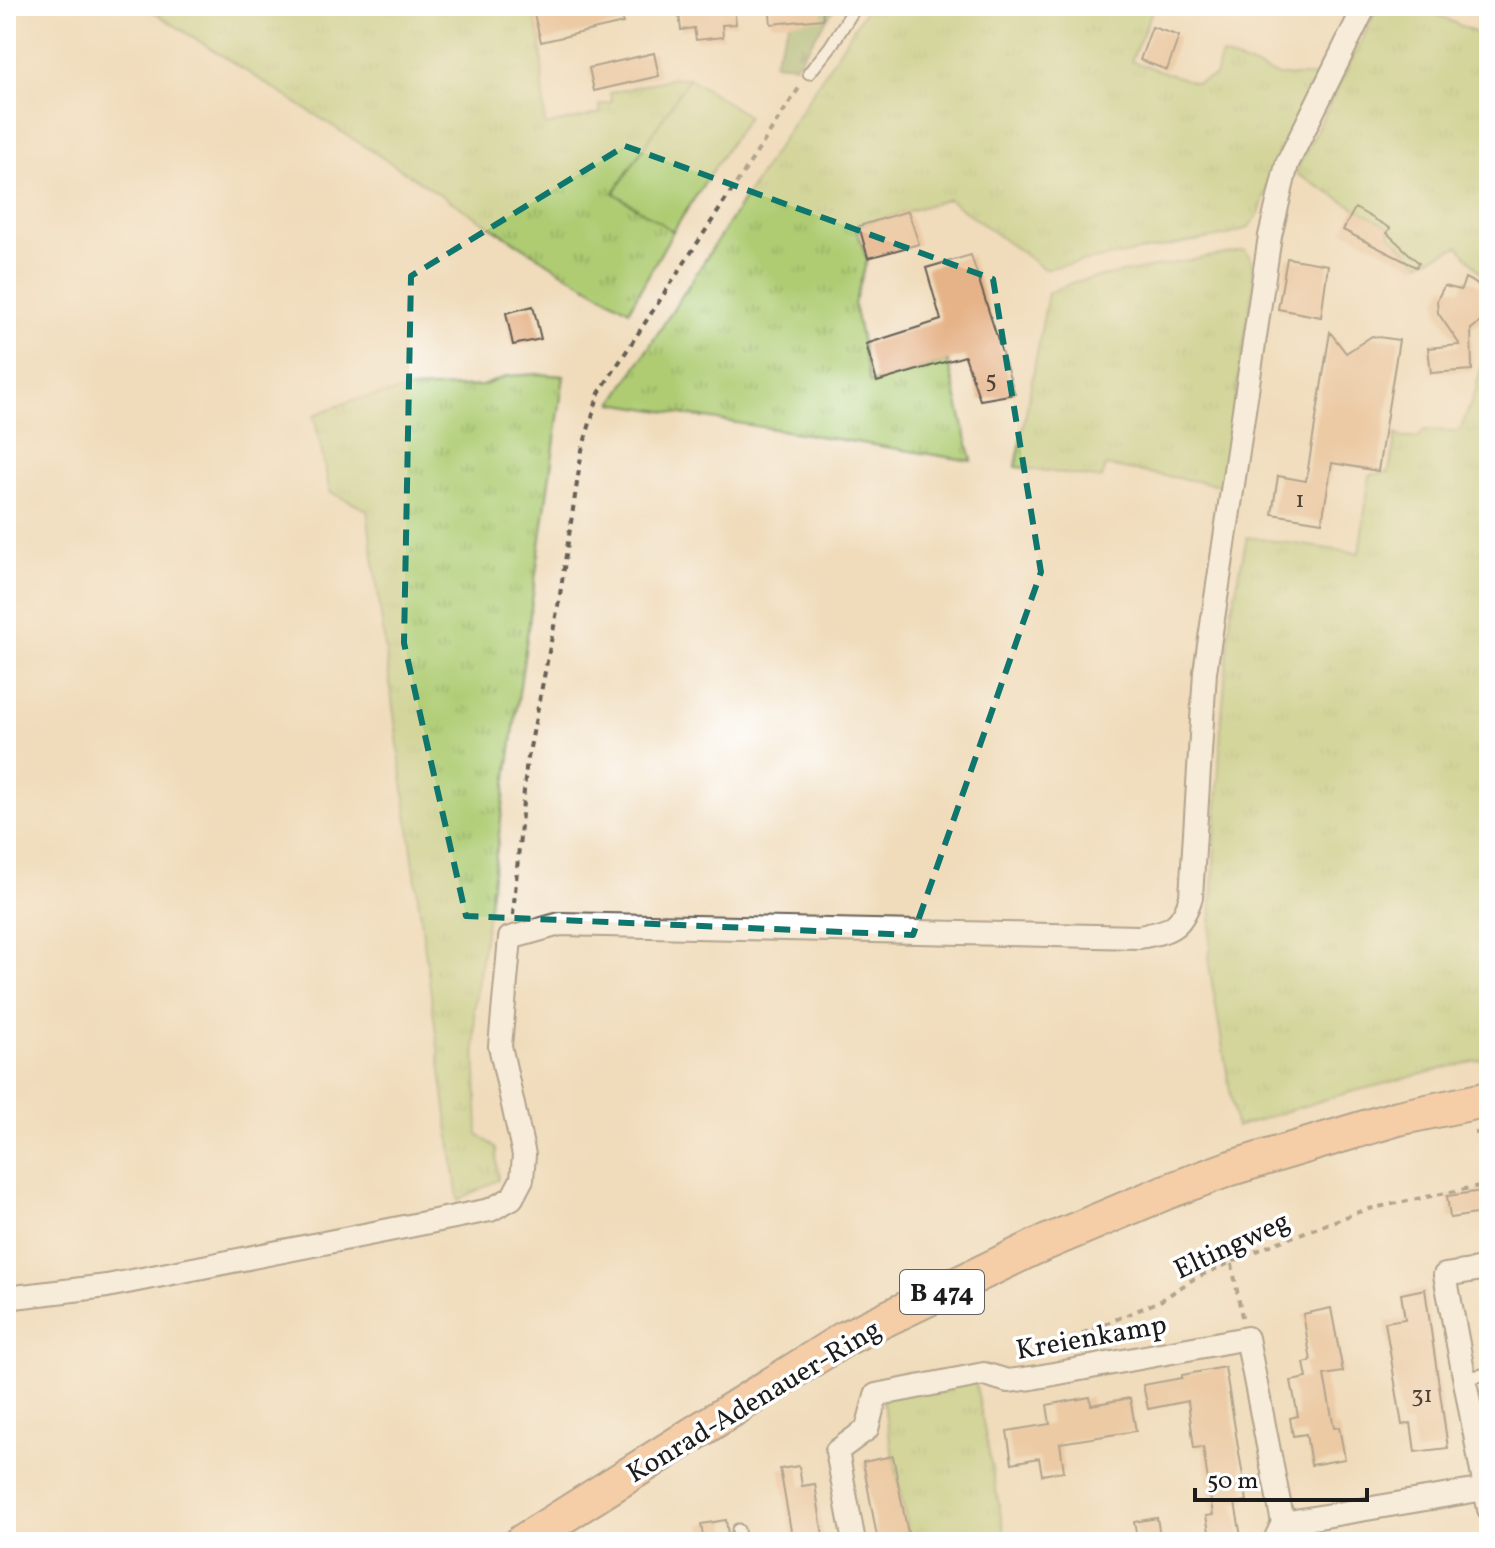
<svg xmlns="http://www.w3.org/2000/svg" width="1495" height="1548" viewBox="0 0 1495 1548" font-family="Vollkorn,serif">
<style>
.grass{fill:url(#grass-tufts);stroke:#667448;stroke-width:2}
.forest{fill:url(#forest-firs);stroke:#546640;stroke-width:2}
.pitch{fill:#afcc73;stroke:#667448;stroke-width:2}
.building{fill:#e6b388}
.lines{fill:none;stroke-linecap:round;stroke-linejoin:round}
.service-casing{stroke:#665f54;stroke-width:15}
.minor-casing{stroke:#665f54;stroke-width:26}
.primary-casing{stroke:#665f54;stroke-width:38}
.path{stroke:#665f54;stroke-width:4;stroke-dasharray:6 6;stroke-linecap:butt}
.service{stroke:#fff;stroke-width:11}
.minor{stroke:#fff;stroke-width:22}
.primary{stroke:#fbbb8d;stroke-width:34}
.marked{fill:none;stroke:#0f766e;stroke-width:6;stroke-dasharray:16 10;stroke-linejoin:round}
.labels{text-anchor:middle;stroke-width:7;stroke-linejoin:round;paint-order:stroke}
.number-label{font-size:24px;fill:#4e4237}
.shield{fill:#fff;stroke:#606060;stroke-width:2}
.shield-label{font-size:26px;font-weight:bold;fill:#1c1c1c}
.street-label{font-size:28px;fill:#1c1c1c;stroke:#fff}
</style>
<defs>
<pattern id="grass-tufts" width="24" height="20" patternUnits="userSpaceOnUse" patternTransform="scale(2)"><rect width="24" height="20" fill="#afcc73"/><path d="M3 7l-1-3M5 7V3M7 7l1-3M15 17l-1-3M17 17v-4M19 17l1-3" fill="none" stroke="#96af63"/></pattern>
<pattern id="forest-firs" width="22" height="20" patternUnits="userSpaceOnUse" patternTransform="scale(2)"><rect width="22" height="20" fill="#8bb065"/><path d="M5 1l3.5 6h-7zM16 11l3.5 6h-7z" fill="#718e52"/></pattern>
</defs>
<rect width="100%" height="100%" fill="#fff"/>
<filter id="ink" filterUnits="userSpaceOnUse"><feTurbulence type="fractalNoise" baseFrequency=".0125" numOctaves="2"/><feDisplacementMap in="SourceGraphic" scale="16" xChannelSelector="R" yChannelSelector="G"/><feConvolveMatrix kernelMatrix="1 2 1 2 8 2 1 2 1" color-interpolation-filters="sRGB"/></filter>
<filter id="wash" filterUnits="userSpaceOnUse"><feTurbulence type="fractalNoise" baseFrequency=".006" numOctaves="4" result="noise"/><feDisplacementMap in="SourceGraphic" scale="32" xChannelSelector="R" yChannelSelector="G"/><feGaussianBlur stdDeviation="1.8" result="paint"/><feColorMatrix in="noise" values="0 0 0 0 0 0 0 0 0 0 0 0 0 0 0 0 0 1.4 0 .05"/><feComposite in="paint" operator="in"/></filter>
<g filter="url(#wash)">
<rect width="100%" height="100%" fill="#f0dcbb"/>
<path class="grass" d="M144 6H532L541 42 545 126 601 113 599 105 612 102 610 93 672 78H689L614 193 673 231 629 310 556 268Z
M868 6H1151L1154 7 1131 61 1196 83 1215 76 1222 55 1279 76H1318L1275 160 1259 214 1248 228 1233 234 1044 269 948 199 856 227 867 260 854 304 870 383 948 361 972 461 613 403Z
M1418 6 1489 39V275L1481 274 1459 246 1419 263 1389 234 1390 228 1295 173 1378 7Z
M1245 250 1251 259 1254 282 1221 485 1105 466 1102 479 1016 467 1048 293 1074 282Z
M1489 336V1057L1340 1095 1236 1127 1209 965 1221 727 1231 613 1247 537 1359 553 1370 475 1389 472 1396 434 1403 438H1418L1424 430 1460 431 1476 389Z
M538 374 564 376 474 1010 478 1134 496 1148 498 1180 458 1200 367 510 330 492 314 415 353 400 412 389 482 386 507 376Z
M975 1380 1006 1542H910L882 1398Z"/>
<path class="forest" d="M789 6H836L796 65 773 63 790 22Z"/>
<path class="pitch" d="M689 78 748 116 673 231 614 193Z"/>
<g id="blocks">
<path class="building" d="M532 6H619L623 23 541 42Z
M678 6H734L736 24 722 25 723 37 696 40 694 28 681 30Z
M769 6H822L823 19 771 24Z
M1152 27 1179 36 1167 70 1140 60Z
M654 53 659 76 594 91 589 68Z
M1355 208 1390 228 1387 233 1419 263 1416 267 1343 230Z
M908 211 919 244 868 258 859 226Z
M971 255 1015 394 980 400 965 356 877 382 866 344 941 320 926 268Z
M1287 258 1328 265 1321 317 1278 309Z
M1465 278 1479 285 1487 296 1488 309 1482 321 1471 329 1472 370 1431 373 1428 348 1460 345 1438 313 1437 300 1444 286 1461 290Z
M533 306 541 339 513 345 506 313Z
M1330 332 1346 353 1372 336 1399 340 1378 471 1332 463 1322 522 1272 514 1278 476 1306 481Z
M1489 1190V1212L1450 1218 1447 1196Z
M1425 1289 1448 1448 1415 1452 1411 1423 1402 1425 1385 1322 1405 1319 1401 1294Z
M1331 1308 1343 1372 1324 1375 1334 1428 1339 1427 1345 1459 1311 1465 1306 1434 1293 1436 1290 1418 1298 1416 1291 1381 1307 1378 1304 1363 1311 1361 1303 1314Z
M1225 1367 1247 1501 1235 1503 1242 1542H1211L1206 1516 1213 1515 1203 1447 1194 1448 1188 1401 1148 1409 1143 1385 1182 1378V1375Z
M1090 1397 1091 1405 1130 1398 1136 1431 1060 1443 1064 1471 1042 1475 1039 1458 1012 1463 1007 1431 1050 1424 1047 1405Z
M893 1456 904 1514 910 1542H878L863 1462Z
M799 1466 802 1486 815 1484 824 1542H793L780 1469Z
M1157 1518 1161 1542H1138L1134 1522Z
M726 1520 729 1542H704L701 1524Z"/>
</g>
</g>
<g filter="url(#ink)">
<use href="#blocks" fill-opacity="0" stroke="#665f54" stroke-width="2"/>
<g class="lines">
<g class="service-casing">
<path id="service" d="M809 73 830 47 856 6
M1465 1378 1489 1374
M738 1530 740 1542"/>
</g>
<g class="minor-casing">
<path id="minor" d="M1485 6 1489 8
M1489 1268 1445 1275 1489 1509
M6 1298 107 1286 490 1210 512 1198 522 1179 524 1155 500 1046 510 938 560 924 1139 937C1170 931 1181 929 1191 897L1205 672 1270 236 1287 164 1365 6
M1283 1523 1485 1489
M854 1542 837 1451 867 1429 876 1395 984 1374 1008 1381 1032 1378 1247 1338 1283 1523 1274 1542"/>
</g>
<g class="primary-casing">
<path id="primary" d="M522 1542 844 1339 1033 1248 1166 1192 1231 1168 1398 1118 1489 1099"/>
</g>
<path class="path" d="M513 915 526 768 559 601 582 450 599 393 801 85
M1475 1133 1489 1132
M1232 1264 1242 1317
M1038 1352 1160 1301 1195 1278 1273 1244 1364 1210 1489 1184"/>
<use href="#service" class="service"/>
<use href="#minor" class="minor"/>
<use href="#primary" class="primary"/>
</g>
</g>
<path d="M0 0H1495V1548H0ZM625 146 993 279 1041 572 913 935 466 916 404 643 411 276Z" fill="#f0dcbb" fill-opacity=".55" fill-rule="evenodd"/>
<path class="marked" d="M625 146 993 279 1041 572 913 935 466 916 404 643 411 276Z"/>
<g class="labels">
<g class="number-label">
<text x="991" y="387">5</text>
<text x="1300" y="507">1</text>
<text x="1422" y="1402">31</text>
</g>
<rect class="shield" x="900" y="1270" width="84" height="44" rx="6"/>
<g class="shield-label">
<text x="942" y="1301">B 474</text>
</g>
<g class="street-label">
<text transform="translate(1231 1244) rotate(-25)" y="10">Eltingweg</text>
<text transform="translate(1091 1336) rotate(-10)" y="10">Kreienkamp</text>
<text transform="translate(753 1400) rotate(-31)" y="10">Konrad-Adenauer-Ring</text>
</g>
</g>
<rect width="1495" height="1548" fill="none" stroke="#fff" stroke-width="32"/>
<path d="M1195 1488v12h172v-12" fill="none" stroke="#1c1c1c" stroke-width="4"/>
<text x="1207" y="1488" font-size="24" fill="#1c1c1c" stroke="#ffffff" stroke-width="6" paint-order="stroke">50 m</text>
</svg>
